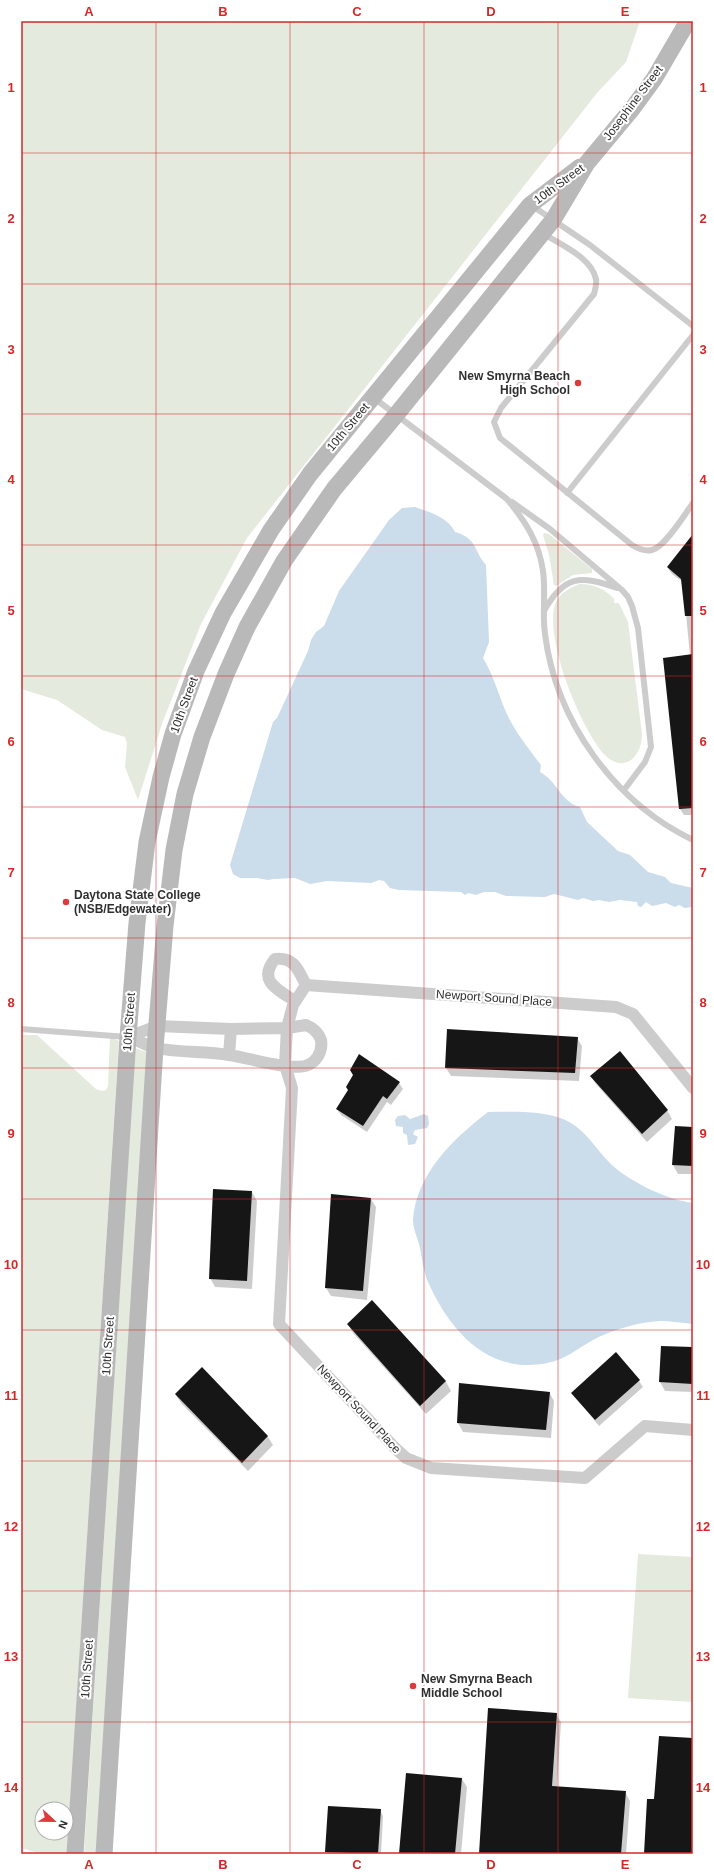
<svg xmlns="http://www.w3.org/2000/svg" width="714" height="1875" viewBox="0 0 714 1875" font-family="Helvetica,sans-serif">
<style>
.green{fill:#e4ebde;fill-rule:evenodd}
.water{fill:#cbdcea}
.shadow{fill:#0003}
.building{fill:#161616}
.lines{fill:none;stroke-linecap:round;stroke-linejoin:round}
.lane{stroke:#ccc;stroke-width:6}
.street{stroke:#ccc;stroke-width:12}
.secondary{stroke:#b9b9b9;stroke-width:17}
.grid{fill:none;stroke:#d62828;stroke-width:1;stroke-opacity:0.55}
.poi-dot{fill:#dc3b3c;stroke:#fff;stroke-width:1.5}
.labels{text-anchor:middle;stroke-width:4;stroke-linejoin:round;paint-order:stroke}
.street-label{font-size:12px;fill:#2f2f2f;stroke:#fff}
.poi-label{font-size:12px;font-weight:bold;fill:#2f2f2f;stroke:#fff;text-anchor:start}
.neatline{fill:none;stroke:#d62828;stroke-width:1.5}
.grid-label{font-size:13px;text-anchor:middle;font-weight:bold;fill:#d62828}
</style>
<rect width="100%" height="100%" fill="#fff"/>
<path class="green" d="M21 21H640L626 62 597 93 247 538 201 624 162 724 138 800 125 767 127 743 125 737 102 730 57 700 21 689Z
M544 533 549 534 592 569V573L573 575 556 586 554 585 549 555 543 535Z
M580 584C594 584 605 589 614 599V603H618L620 605 628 622 642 734C642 757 624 774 605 755 581 730 542 634 556 602 561 592 571 587 580 584Z
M21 1035H37L96 1089 102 1091 106 1090 108 1086 110 1037 119 1041 67 1854H41L21 1848ZM42 1809H66V1833H42Z
M135 1048 147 1052 96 1854H84Z
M638 1554 693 1557V1702L628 1698Z"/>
<path class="water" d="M415 507C429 512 448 517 455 532 478 539 473 550 486 565L489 642 483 658C496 679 500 703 512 724 520 738 531 752 541 765L540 772C556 780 562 803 580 807L587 822 618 851 630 855 648 872 665 877 671 883 693 888V907L685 908 679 905 675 907 666 903 652 906 646 902 641 907 638 906 637 902 620 900 609 902 599 900 593 901 583 898 578 900 554 894 545 897 506 896 495 892H484L476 895 468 893 465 895 461 892 399 890 390 888 384 881 379 880 371 883 327 881 310 884 295 878 273 879 268 880 257 878H240L233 874 230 865 273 722 277 718 308 651 311 640 316 632 324 626 339 591 389 520 402 508Z
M488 1112C513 1112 539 1110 563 1119 583 1127 594 1146 607 1160 625 1180 667 1200 693 1203V1324C682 1323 671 1321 660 1321 638 1322 612 1330 593 1340 578 1348 565 1360 547 1363 488 1375 450 1331 428 1282 423 1271 422 1256 419 1244 417 1237 413 1228 413 1220 416 1174 454 1138 488 1112Z
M424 1114 428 1116 429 1124 427 1128 415 1130 413 1134 418 1137 415 1144 408 1145 407 1135 403 1133V1127L396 1126 395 1120 398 1116 405 1115 410 1119Z"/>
<path class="shadow" d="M693 536V815H684L680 809 664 659 690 656 683 582 672 574 668 568Z
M577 1038 582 1046 579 1081 451 1076 446 1068Z
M591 1076 667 1110 672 1119 647 1142 596 1084Z
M399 1083 403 1089 391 1105 387 1102 367 1132 341 1115 337 1109Z
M693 1128V1174H678L673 1165Z
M252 1192 257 1201 252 1289 215 1287 210 1278Z
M371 1199 376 1207 367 1300 331 1296 326 1288Z
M372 1301 446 1382 451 1391 426 1414 353 1333 348 1324Z
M662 1347 693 1348V1392L665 1391 660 1382Z
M202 1369 268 1437 273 1445 248 1471 181 1403 176 1395Z
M639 1381 643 1387 599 1426 572 1393Z
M460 1384 549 1392 554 1401 551 1438 463 1432 458 1423Z
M556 1714 561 1722 557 1788 625 1792 630 1801 626 1854H480Z
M462 1779 467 1787 461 1854H400Z
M329 1807 380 1810 383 1816 381 1854H327Z"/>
<path class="building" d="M693 534V616H685L681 579 667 567Z
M693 654V808L679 809 663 658Z
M447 1029 578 1037 575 1073 445 1068Z
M620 1051 668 1110 642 1134 590 1076Z
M359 1054 400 1082 387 1099 383 1096 363 1126 336 1109 348 1090 346 1087 353 1075 350 1070Z
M675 1126 693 1127V1166L672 1165Z
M213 1189 252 1191 247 1281 209 1279Z
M331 1194 371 1198 363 1291 325 1288Z
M372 1300 446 1381 420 1406 347 1324Z
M661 1346 693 1347V1384L659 1382Z
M616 1352 640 1380 595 1420 571 1393Z
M202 1367 268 1436 242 1463 175 1394Z
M459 1383 550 1392 546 1430 457 1423Z
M488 1708 557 1713 552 1786 626 1791 621 1854H479Z
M659 1736 693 1738V1854H644L647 1799H654Z
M406 1773 462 1778 455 1854H399Z
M328 1806 381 1809 378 1854 325 1852Z"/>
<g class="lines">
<path class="lane" d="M531 205 590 245 693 326
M544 234C561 245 591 257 596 279 597 283 595 290 594 294L501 408 494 422 500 438 632 545C637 548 645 552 652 550 665 547 685 514 693 503
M374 398 507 499C525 521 539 542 543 571 546 592 542 613 545 634 556 721 614 802 693 840
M567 493 693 335
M512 502 550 529 622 590 628 597 632 606 638 628 651 747 645 762 624 790
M544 611C564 575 580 575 617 588
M21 1029 127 1037"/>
<path class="street" d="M295 1001C278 990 257 981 275 959 295 957 298 970 306 985
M306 1025C313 1028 319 1033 321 1040 323 1052 316 1063 305 1066 287 1070 249 1058 229 1055 205 1051 180 1053 156 1048 147 1046 137 1040 128 1037L157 1026 231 1029 287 1028Z
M229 1055 231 1029
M693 1088 633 1014 616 1007 306 985 293 1005 287 1028 285 1065 292 1088 279 1324 395 1448 406 1458 431 1468 585 1478 645 1426 693 1430"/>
<path class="secondary" d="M75 1854 128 1037 137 923 147 842 161 777 173 734 196 671 223 613 271 530 310 474 530 205 580 167
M104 1854 155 1048 165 926 174 850 185 794 202 737 226 674 247 627 284 561 334 489 396 415 553 220 587 163 632 109 654 79 688 21"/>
</g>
<path class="grid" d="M156 21V1854M290 21V1854M424 21V1854M558 21V1854M21 153H693M21 284H693M21 414H693M21 545H693M21 676H693M21 807H693M21 938H693M21 1068H693M21 1199H693M21 1330H693M21 1461H693M21 1591H693M21 1722H693"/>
<g class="poi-dot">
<circle cx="578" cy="383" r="4"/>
<circle cx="66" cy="902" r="4"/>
<circle cx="413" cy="1686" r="4"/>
</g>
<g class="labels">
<g class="street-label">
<text transform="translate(633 103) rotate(-53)" y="4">Josephine Street</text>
<text transform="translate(559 184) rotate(-36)" y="4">10th Street</text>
<text transform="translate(348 427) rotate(-50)" y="4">10th Street</text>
<text transform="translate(184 705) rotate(-70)" y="4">10th Street</text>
<text transform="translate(494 998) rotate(4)" y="4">Newport Sound Place</text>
<text transform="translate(129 1022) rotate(-86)" y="4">10th Street</text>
<text transform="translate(108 1346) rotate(-86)" y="4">10th Street</text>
<text transform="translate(359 1409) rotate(47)" y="4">Newport Sound Place</text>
<text transform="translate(87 1669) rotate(-86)" y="4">10th Street</text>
</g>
<g class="poi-label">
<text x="570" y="380" text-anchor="end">New Smyrna Beach<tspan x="570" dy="14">High School</tspan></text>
<text x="74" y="899">Daytona State College<tspan x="74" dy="14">(NSB/Edgewater)</tspan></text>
<text x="421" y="1683">New Smyrna Beach<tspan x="421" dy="14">Middle School</tspan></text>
</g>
</g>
<rect width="714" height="1875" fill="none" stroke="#ffffff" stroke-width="44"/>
<g transform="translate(54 1821) rotate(112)"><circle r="19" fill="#ffffff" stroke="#acacac"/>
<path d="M0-3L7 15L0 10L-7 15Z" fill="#dc3b3c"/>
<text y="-6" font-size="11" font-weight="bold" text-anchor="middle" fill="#2f2f2f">N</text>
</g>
<rect x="22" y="22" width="670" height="1831" class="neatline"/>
<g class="grid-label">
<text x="89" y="16">A</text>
<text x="223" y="16">B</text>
<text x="357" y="16">C</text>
<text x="491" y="16">D</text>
<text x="625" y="16">E</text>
<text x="11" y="92">1</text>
<text x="703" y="92">1</text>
<text x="11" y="223">2</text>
<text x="703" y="223">2</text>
<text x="11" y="354">3</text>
<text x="703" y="354">3</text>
<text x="11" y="484">4</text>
<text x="703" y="484">4</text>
<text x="11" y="615">5</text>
<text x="703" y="615">5</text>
<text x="11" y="746">6</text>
<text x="703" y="746">6</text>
<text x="11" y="877">7</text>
<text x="703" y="877">7</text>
<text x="11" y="1007">8</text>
<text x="703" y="1007">8</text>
<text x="11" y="1138">9</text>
<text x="703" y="1138">9</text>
<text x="11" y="1269">10</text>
<text x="703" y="1269">10</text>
<text x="11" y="1400">11</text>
<text x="703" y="1400">11</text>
<text x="11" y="1531">12</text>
<text x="703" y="1531">12</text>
<text x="11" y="1661">13</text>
<text x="703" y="1661">13</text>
<text x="11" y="1792">14</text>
<text x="703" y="1792">14</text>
<text x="89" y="1869">A</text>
<text x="223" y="1869">B</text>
<text x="357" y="1869">C</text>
<text x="491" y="1869">D</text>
<text x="625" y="1869">E</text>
</g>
</svg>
